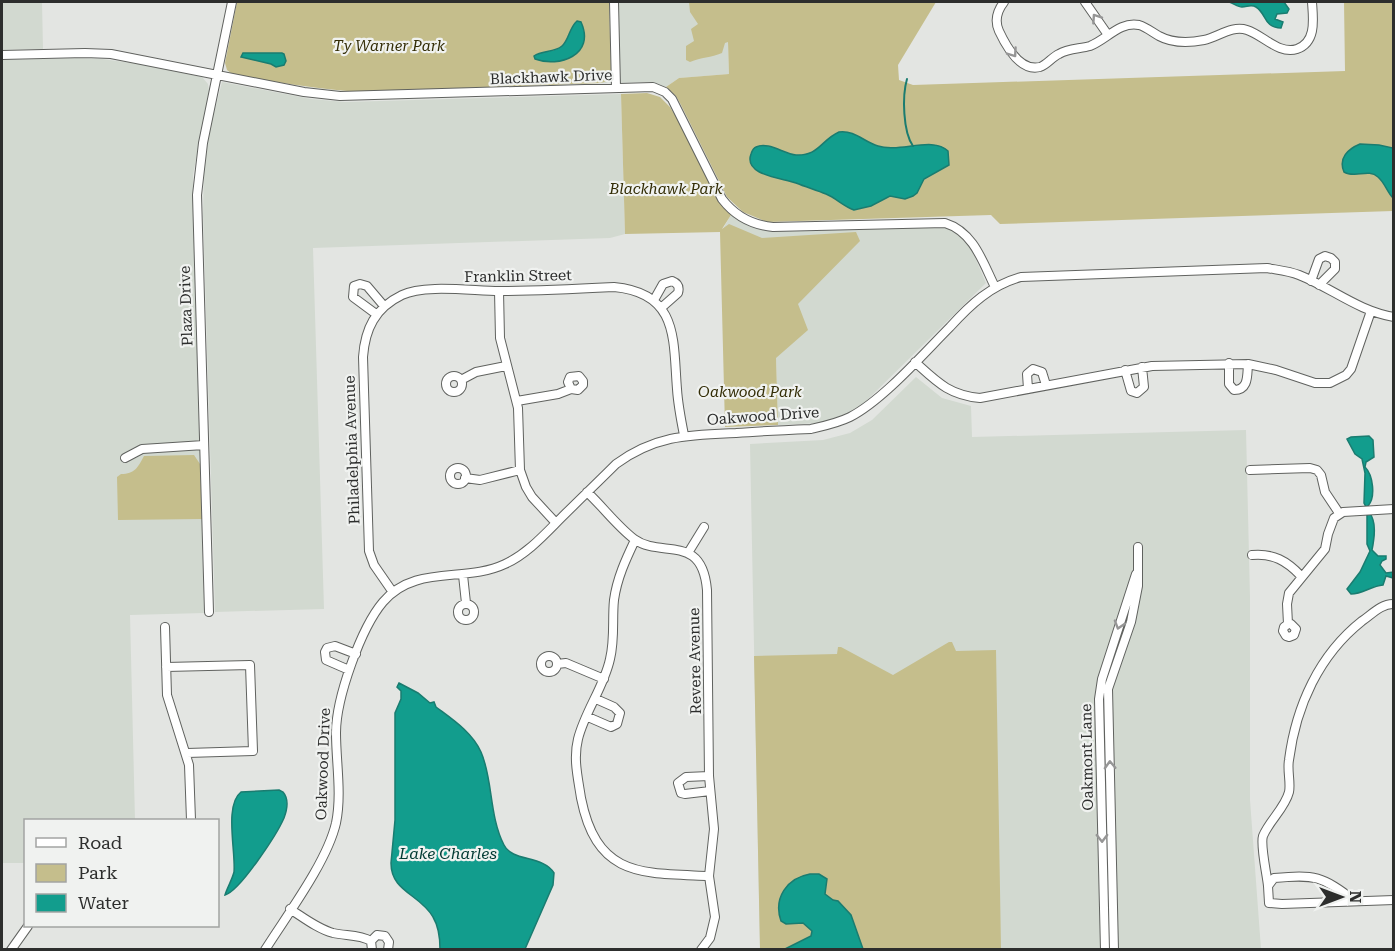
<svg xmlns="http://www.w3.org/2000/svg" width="1395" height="951" viewBox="0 0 1395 951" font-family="'Roboto Serif',serif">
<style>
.built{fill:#d2d9d0}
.green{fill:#c5be8c}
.water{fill:#129d8d;stroke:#1a7c70;stroke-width:1.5}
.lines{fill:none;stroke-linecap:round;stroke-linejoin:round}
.stream{stroke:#1a7c70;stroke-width:2}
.minor-casing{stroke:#60625f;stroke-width:10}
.minor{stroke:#fff;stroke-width:8}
.oneway{stroke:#969696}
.labels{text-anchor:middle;stroke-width:4.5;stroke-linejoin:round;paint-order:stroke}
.park-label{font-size:15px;font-style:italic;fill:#332d06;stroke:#f0f2f0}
.street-label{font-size:15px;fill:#2d2e2d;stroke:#f0f2f0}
.water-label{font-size:16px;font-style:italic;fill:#013a33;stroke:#f0f2f0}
</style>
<rect width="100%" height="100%" fill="#e3e5e2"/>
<path class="built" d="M2 2H42L43 49 2 50Z
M609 2H727L729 74 679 78 666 87 653 82 601 83 607 80 611 71Z
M77 58 102 59 139 64 202 77 208 84 209 91 193 175 204 613 130 615 135 820H26L25 863H2V60Z
M222 82 311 99 345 102 621 94 625 234 610 238 313 248 324 609 215 612 203 214 204 169 210 128Z
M731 215 750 227 775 231 938 226 947 227 963 238 971 248 986 283 860 407 837 418 820 423 778 425 776 358 721 232Z
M916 377 942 398 971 406 972 437 1246 430 1250 597V800L1261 949H760L750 444 823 440 850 433 872 420Z"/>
<path class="green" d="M237 2H609L611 71 607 81 601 83 358 92C315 89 274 82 232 74L227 70 225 63Z
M689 2H936L898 65 899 80 913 85 1345 71 1344 2H1393V211L1000 224 991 215 767 222 743 212 727 197 681 105 676 96 666 87 679 78 729 74 728 42 725 43 722 53C711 58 701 57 690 62L686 60V46L694 41 691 29 698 24 690 12Z
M647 93 660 97 670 107 684 130 716 195 731 215 722 229 729 224 762 238 856 232 860 241 798 304 808 330 776 358 778 425 725 427 720 232 625 234 621 94Z
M194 455 200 464 202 519 118 520 117 477 121 474C135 474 138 467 144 456Z
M949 642H952L956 651 996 650 1001 949H760L754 656 837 654 838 647H841L893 675Z"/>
<path class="water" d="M1229 2H1284L1289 9 1287 13 1277 14 1275 19 1283 22 1281 28C1263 27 1267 14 1256 7 1251 4 1247 7 1242 7 1238 7 1233 3 1229 2Z
M577 21 581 22C596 55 559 68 535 59L534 56C542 50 554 53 562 46 569 40 569 28 577 21Z
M243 53H282L284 54 286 61 284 65 276 67 271 64 241 57Z
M839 132C855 130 864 142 878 146 899 153 933 136 948 151L949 165 924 179 917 193 913 196 905 199 890 196 871 206 854 210C843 206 836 198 826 194 816 190 806 187 796 183 784 178 743 176 751 154 752 151 753 148 756 147 768 141 784 154 796 155 819 156 821 140 839 132Z
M1360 144 1379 145 1393 148V198C1387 192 1385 183 1378 177 1368 168 1355 179 1344 172 1338 158 1348 149 1360 144Z
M1369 436 1373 440 1374 457 1366 462 1365 467C1373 475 1376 497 1368 506 1369 512 1371 514 1373 520 1376 529 1374 540 1372 550L1378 556H1386V559L1382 561 1380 565 1386 573 1393 572V578L1386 576 1383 585C1371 586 1363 594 1351 594L1347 589 1360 572 1370 551 1367 544V509L1364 503 1365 473 1362 459 1355 454 1347 439 1351 437Z
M399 683 418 693 430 703 434 702 436 707C452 719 472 732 481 752 493 779 489 816 504 845 512 862 543 855 554 873L553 885 525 949H440C440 939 439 927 433 917 420 894 391 892 391 863L395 820V713L401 699V691L397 687Z
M279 790 283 792C289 799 287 810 284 818 277 834 240 891 225 895 227 888 232 880 234 872 236 852 224 805 241 792Z
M810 874H819L827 879 825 894 833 900 838 901 851 915 863 949H785L811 936 812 931 803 923 786 924 781 921C773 898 787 878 810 874Z"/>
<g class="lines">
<path class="stream" d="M907 79C902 96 903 132 913 146"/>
<g class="minor-casing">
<path id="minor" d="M614 2 616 88
M1004 2C997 11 994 20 999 31 1006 46 1020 72 1040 67 1047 65 1052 57 1059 54 1068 48 1080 49 1090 46 1106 40 1120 21 1139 25 1146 27 1152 32 1159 36 1172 43 1189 43 1204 40 1218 37 1232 25 1247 30 1263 35 1279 55 1297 49 1317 42 1313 18 1312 2
M1085 2 1108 35
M2 55 85 53 111 54 304 92 340 96 653 87 665 92 672 99 722 199C735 216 752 225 773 227L945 223C974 232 983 263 995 287
M1311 281 1319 259 1325 256 1331 258 1335 262V269L1319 285
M499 291 500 338 518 408 520 470 526 487 532 497 556 523
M654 300 663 284 672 281C677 283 680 286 678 293L661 308
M376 314 353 297 354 286 360 284 367 286 384 306
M915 362C937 382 949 395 980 398L1152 366 1248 364 1276 370 1315 383H1330L1346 375 1351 369 1371 311
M1229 363V384L1234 390C1249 390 1247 375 1248 364
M1125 370 1131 391 1137 393 1144 387 1142 367
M446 384a8 8 0 1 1 16 0a8 8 0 1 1-16 0Z
M461 380 476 372 506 366
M1028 389 1027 374 1033 369 1042 372 1046 385
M517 401 558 394 571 389 578 390 583 385V381L579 376 570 377 568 382 571 389
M125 458 142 449 204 445
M450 476a8 8 0 1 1 16 0a8 8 0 1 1-16 0Z
M1250 470 1310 468 1317 470 1321 475 1325 492 1339 513
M465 478 480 480 520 470
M587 492C603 507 617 526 634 539 661 559 702 532 707 590L709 776 714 829 709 876 715 917 710 938 701 950
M635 540C626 559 617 578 614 600 612 619 615 639 610 659 604 687 585 711 578 739 573 759 578 778 581 798 597 878 642 873 709 876
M688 553 704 527
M1252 555C1273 553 1287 561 1301 576
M463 575 466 603
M392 591 374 565 369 551 363 357C365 329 375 308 402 295 424 284 473 291 499 291 537 291 576 289 614 287 679 293 673 340 677 389 678 405 681 420 684 435
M458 612a8 8 0 1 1 16 0a8 8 0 1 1-16 0Z
M209 612 197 195 203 143 232 2
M1288 624H1291L1296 629 1294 635 1289 637 1286 636 1283 631 1284 627 1288 624 1287 604 1289 593 1325 549 1328 534 1334 518 1343 512 1394 509
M165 627 167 695 189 765 191 820
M541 664a8 8 0 1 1 16 0a8 8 0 1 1-16 0Z
M557 664 566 663 604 679
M166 667 250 665 253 751 187 753
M349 670 326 660 325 652 327 648 335 646 356 654
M588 717 611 727 617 724 620 713 614 707 596 699
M709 776 686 777 678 783 681 793 685 794 710 791
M1268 886C1267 875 1260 845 1263 836 1269 821 1285 808 1289 792 1291 783 1287 770 1289 760 1296 706 1319 655 1362 621 1371 615 1382 603 1394 604
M1355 901C1322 876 1315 874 1274 878L1268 886 1269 903 1282 904 1394 900
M290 909C304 918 318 929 333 933 346 936 359 934 371 941
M371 941 377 935 385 936 389 942 388 950
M371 941 372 950
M11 950 28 926
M265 950C287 915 327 862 336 823 342 794 336 762 336 733 336 698 361 628 383 602 415 564 465 583 505 564 527 554 544 535 561 518 579 500 598 482 616 464 656 435 689 435 736 433 761 431 786 430 811 429 824 426 838 423 850 417 883 400 923 354 950 327 970 305 991 285 1021 277L1267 268C1278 270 1289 271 1299 275 1332 288 1358 311 1394 317
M1105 950 1099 699 1102 679 1136 574
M1114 950 1108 689 1131 622 1138 586V547"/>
</g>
<use href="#minor" class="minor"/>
</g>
<defs><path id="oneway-chevron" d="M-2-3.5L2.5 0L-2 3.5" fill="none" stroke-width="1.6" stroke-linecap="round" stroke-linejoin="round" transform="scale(1.5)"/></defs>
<g class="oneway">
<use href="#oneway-chevron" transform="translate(1096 18) rotate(-124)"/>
<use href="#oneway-chevron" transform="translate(1013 53) rotate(55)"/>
<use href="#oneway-chevron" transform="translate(1119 625) rotate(107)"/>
<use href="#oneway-chevron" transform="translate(1110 765) rotate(-92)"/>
<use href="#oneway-chevron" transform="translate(1102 838) rotate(89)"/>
</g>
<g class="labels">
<g class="park-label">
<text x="389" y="51">Ty Warner Park</text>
<text x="666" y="194">Blackhawk Park</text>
<text x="750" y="397">Oakwood Park</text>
</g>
<g class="street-label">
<text transform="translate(551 77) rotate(-2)" y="5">Blackhawk Drive</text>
<text transform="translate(518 276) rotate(-1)" y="5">Franklin Street</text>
<text transform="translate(186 306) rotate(-92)" y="5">Plaza Drive</text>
<text transform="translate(763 416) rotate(-4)" y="5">Oakwood Drive</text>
<text transform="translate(352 450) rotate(-92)" y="5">Philadelphia Avenue</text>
<text transform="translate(695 661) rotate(-91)" y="5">Revere Avenue</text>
<text transform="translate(1087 757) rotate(-91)" y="5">Oakmont Lane</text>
<text transform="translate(323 764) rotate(-88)" y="5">Oakwood Drive</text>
</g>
<g class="water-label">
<text x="448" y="859">Lake Charles</text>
</g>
</g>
<rect width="1395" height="951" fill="none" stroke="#2d2e2d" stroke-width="6"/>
<rect x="24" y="819" width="195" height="108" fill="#f0f2f0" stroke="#a2a4a2" stroke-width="1.5"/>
<rect x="36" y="838" width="30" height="9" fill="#ffffff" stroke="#a2a4a2" stroke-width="1.5"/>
<text x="78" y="849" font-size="18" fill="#2d2e2d">Road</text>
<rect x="36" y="864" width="30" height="18" fill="#c5be8c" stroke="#a2a4a2" stroke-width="1.5"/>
<text x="78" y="879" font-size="18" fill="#2d2e2d">Park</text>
<rect x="36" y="894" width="30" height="18" fill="#129d8d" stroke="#a2a4a2" stroke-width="1.5"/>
<text x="78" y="909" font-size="18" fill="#2d2e2d">Water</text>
<g transform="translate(1341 897) rotate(90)" stroke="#f0f2f0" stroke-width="4.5" paint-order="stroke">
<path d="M0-4.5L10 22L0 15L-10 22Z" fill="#2d2e2d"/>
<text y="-9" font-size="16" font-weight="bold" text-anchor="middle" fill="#2d2e2d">N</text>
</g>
</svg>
